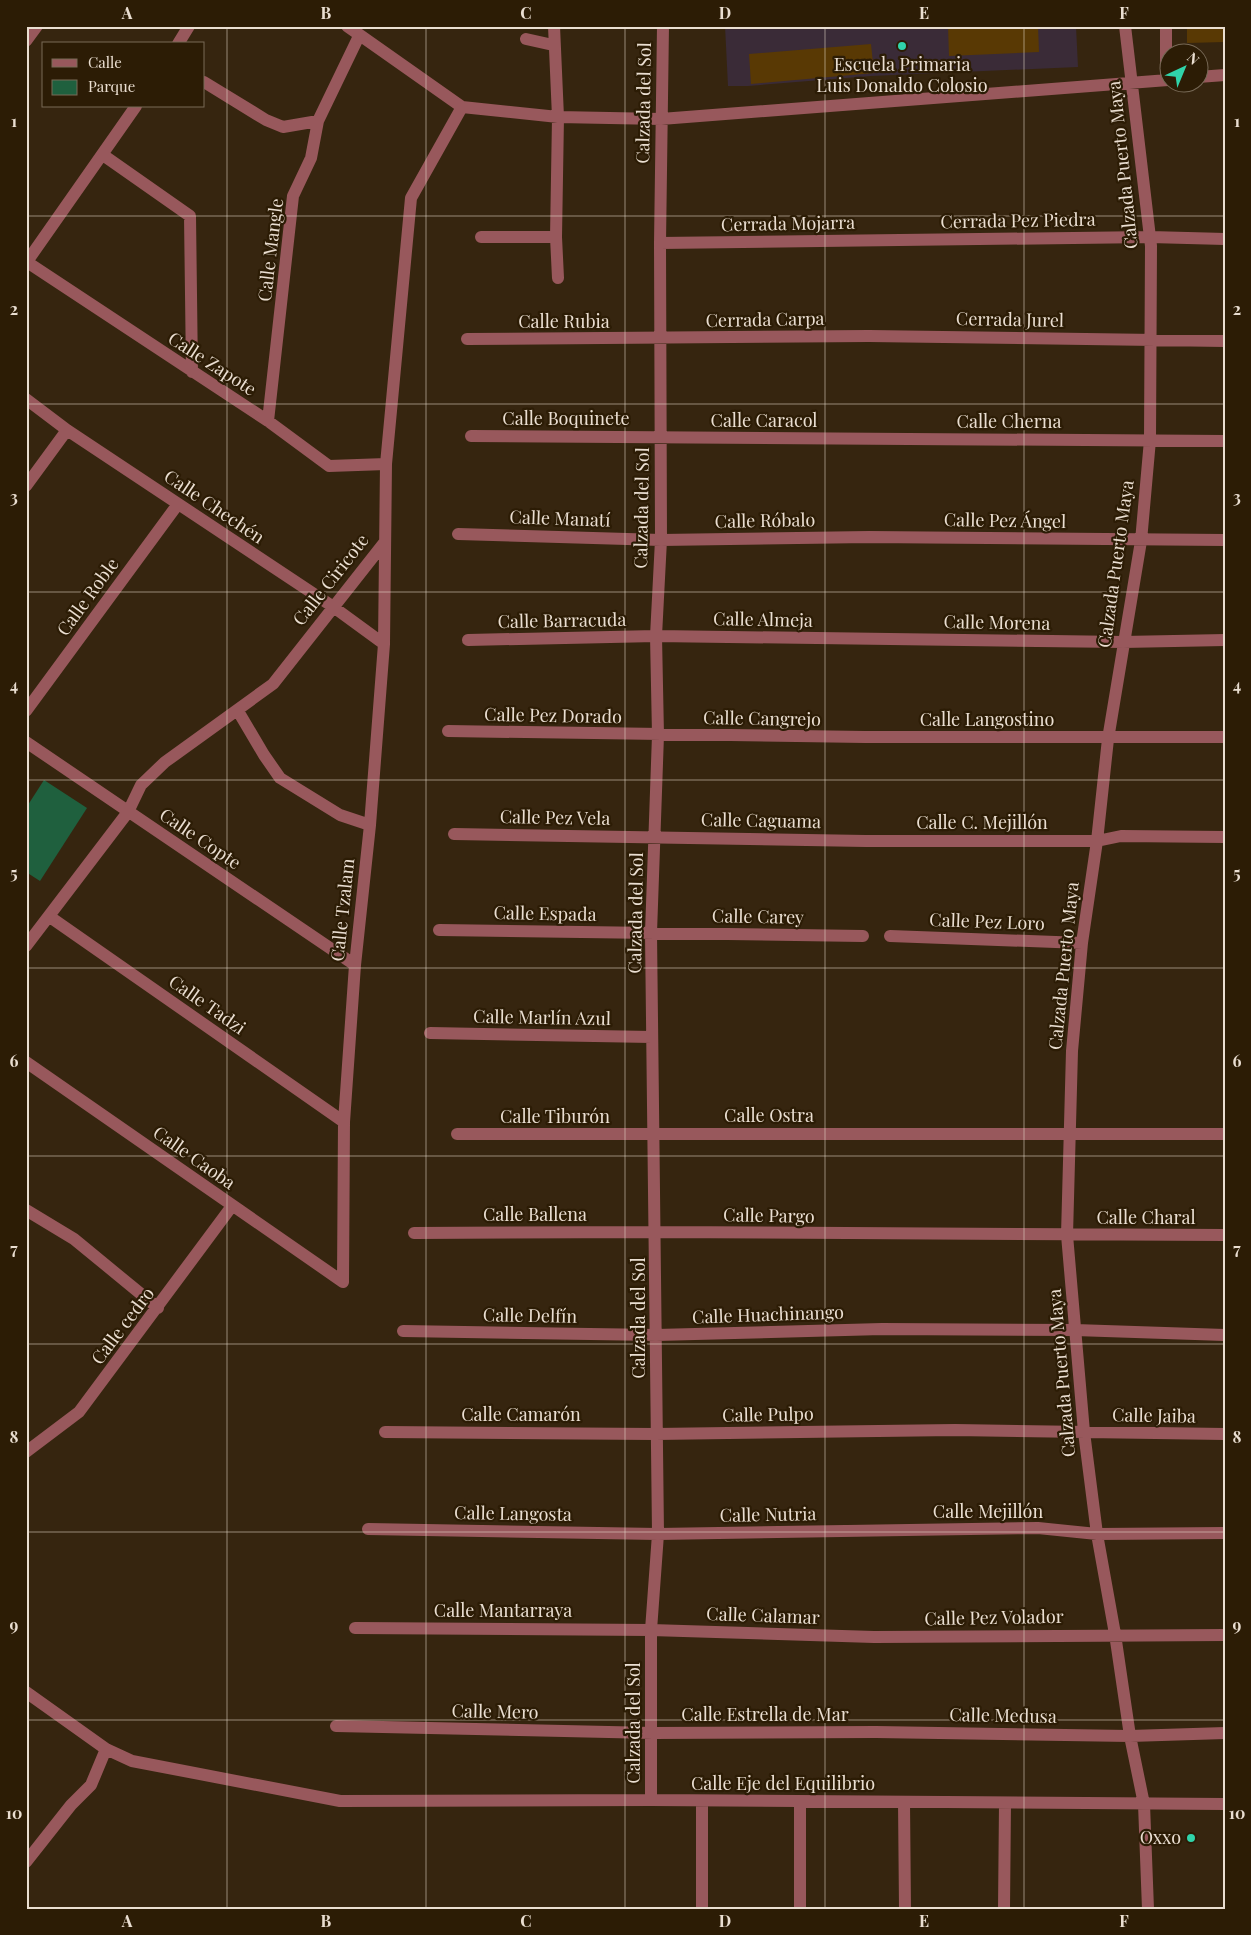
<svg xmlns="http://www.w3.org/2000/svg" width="1251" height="1935" viewBox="0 0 1251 1935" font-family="'Playfair Display',serif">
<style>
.education{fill:#3a2b37}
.green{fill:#1f603e}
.building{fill:#593904}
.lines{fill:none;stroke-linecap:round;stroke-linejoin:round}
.minor{stroke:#98585c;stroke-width:12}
.grid{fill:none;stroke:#eaded1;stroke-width:1;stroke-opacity:0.55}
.poi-dot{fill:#30d4aa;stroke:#2c1c05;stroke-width:2}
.labels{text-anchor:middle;stroke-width:4.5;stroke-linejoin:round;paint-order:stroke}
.poi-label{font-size:18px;fill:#eaded1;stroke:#2c1c05}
.street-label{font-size:18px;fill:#eaded1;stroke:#2c1c05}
.neatline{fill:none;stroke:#eaded1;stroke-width:2}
.grid-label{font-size:16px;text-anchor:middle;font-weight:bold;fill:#eaded1}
</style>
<rect width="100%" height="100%" fill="#36250f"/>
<path class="education" d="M725 26H1076L1078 67 871 76 748 86H728Z"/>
<path class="green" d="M44 780 87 808 40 881 26 872V808Z"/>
<path class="building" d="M948 26H1038L1039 52 949 56Z
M1187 27 1225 28V42L1187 43Z
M871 44 874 73 751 84 749 54Z"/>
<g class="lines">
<path class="minor" d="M347 26 462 107 558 117 661 119 1168 80
M554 26 558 117 556 237 558 278
M1125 26 1151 246 1150 440 1141 541 1108 739 1097 841 1082 943 1072 1051 1067 1235 1084 1432 1097 1534 1115 1634 1130 1736 1144 1804 1148 1909
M1166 26V80
M526 39 553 45
M26 41 37 26
M178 44 189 26
M1198 77 1225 75
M204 82 266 120 283 127 318 121
M103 155 190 216 192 372
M481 237H556
M660 243 1150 237 1225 239
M27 262 268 421 329 466 386 464
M26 263 136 106
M467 339 869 336 1225 341
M26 399 67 430 332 606 384 644
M268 421 293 196 311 158 318 121 359 36
M471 436 1225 441
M26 486 67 430
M458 534 661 540 869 537 1225 540
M468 640 656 636 1123 642 1225 640
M26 711 178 504
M238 711 264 755 280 778 340 815 370 825
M448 731 865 737H1225
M26 742 355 965
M454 834 866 841H1097L1121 836 1225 837
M50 917 344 1122
M439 930 863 936
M890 936 1082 943
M26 946 128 812 141 785 165 762 273 684 384 543
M430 1033 652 1037
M26 1062 343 1282
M457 1134H1225
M26 1210 74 1239 158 1308
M414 1233 656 1232 1225 1235
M343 1282 344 1122 355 965 370 825 384 644 386 464 411 198 462 107
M403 1331 656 1335 882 1329 1075 1330 1225 1335
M385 1432 656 1434 955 1430 1225 1434
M26 1452 79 1412 232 1206
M368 1529 658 1534 1038 1528 1097 1534 1225 1533
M355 1628 651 1630 874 1637 1225 1635
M26 1692 106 1749 132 1761 340 1801 651 1800 1225 1804
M336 1726 653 1733 876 1732 1130 1736 1225 1733
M651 1800V1630L658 1534 651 933 658 735 656 636 661 540 660 243 663 26
M904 1802 905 1909
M26 1862 71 1805 91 1785 106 1749
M702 1909V1801
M800 1909V1802
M1004 1909 1005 1803"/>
</g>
<path class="grid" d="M227 26V1909M426 26V1909M625 26V1909M825 26V1909M1024 26V1909M26 216H1225M26 404H1225M26 592H1225M26 780H1225M26 968H1225M26 1156H1225M26 1344H1225M26 1532H1225M26 1720H1225"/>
<g class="poi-dot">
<circle cx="902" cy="46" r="5"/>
<circle cx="1191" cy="1838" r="5"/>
</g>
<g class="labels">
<g class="poi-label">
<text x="902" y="71">Escuela Primaria<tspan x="902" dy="21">Luis Donaldo Colosio</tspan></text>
<text x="1181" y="1844" text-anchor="end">Oxxo</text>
</g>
<g class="street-label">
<text transform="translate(644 103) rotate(-89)" y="6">Calzada del Sol</text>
<text transform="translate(1123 165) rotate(-96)" y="6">Calzada Puerto Maya</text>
<text transform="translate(1018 221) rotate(-1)" y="6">Cerrada Pez Piedra</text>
<text transform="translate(788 224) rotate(-1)" y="6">Cerrada Mojarra</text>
<text transform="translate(271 250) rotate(-83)" y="6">Calle Mangle</text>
<text transform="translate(765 320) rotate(-1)" y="6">Cerrada Carpa</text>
<text transform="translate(1010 320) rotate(1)" y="6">Cerrada Jurel</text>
<text x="564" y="328">Calle Rubia</text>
<text transform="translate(212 364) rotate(33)" y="6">Calle Zapote</text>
<text x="566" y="425">Calle Boquinete</text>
<text x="764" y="427">Calle Caracol</text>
<text x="1009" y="428">Calle Cherna</text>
<text transform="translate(214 507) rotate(34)" y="6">Calle Chechén</text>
<text transform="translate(642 508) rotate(-89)" y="6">Calzada del Sol</text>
<text transform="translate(560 519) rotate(2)" y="6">Calle Manatí</text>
<text transform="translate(765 521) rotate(-1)" y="6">Calle Róbalo</text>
<text transform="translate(1005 521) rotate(1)" y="6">Calle Pez Ángel</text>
<text transform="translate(1116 564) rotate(-82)" y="6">Calzada Puerto Maya</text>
<text transform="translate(331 580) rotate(-52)" y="6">Calle Ciricote</text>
<text transform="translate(88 597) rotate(-54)" y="6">Calle Roble</text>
<text transform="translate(763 620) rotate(1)" y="6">Calle Almeja</text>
<text transform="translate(562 621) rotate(-1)" y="6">Calle Barracuda</text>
<text transform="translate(997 623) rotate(1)" y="6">Calle Morena</text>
<text transform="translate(553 716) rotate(1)" y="6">Calle Pez Dorado</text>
<text transform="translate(762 719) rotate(1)" y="6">Calle Cangrejo</text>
<text x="987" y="726">Calle Langostino</text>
<text transform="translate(555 818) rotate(1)" y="6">Calle Pez Vela</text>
<text transform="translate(761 821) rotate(1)" y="6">Calle Caguama</text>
<text x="982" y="829">Calle C. Mejillón</text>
<text transform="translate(200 839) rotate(34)" y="6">Calle Copte</text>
<text transform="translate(343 910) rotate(-84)" y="6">Calle Tzalam</text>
<text transform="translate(636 913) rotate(-89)" y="6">Calzada del Sol</text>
<text transform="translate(545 914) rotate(1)" y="6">Calle Espada</text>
<text transform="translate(758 917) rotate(1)" y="6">Calle Carey</text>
<text transform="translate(987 922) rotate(2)" y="6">Calle Pez Loro</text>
<text transform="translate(1064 966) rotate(-84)" y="6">Calzada Puerto Maya</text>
<text transform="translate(207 1005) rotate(35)" y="6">Calle Tadzi</text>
<text transform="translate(542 1018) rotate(1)" y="6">Calle Marlín Azul</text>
<text x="769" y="1122">Calle Ostra</text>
<text x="555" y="1123">Calle Tiburón</text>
<text transform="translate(194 1158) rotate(35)" y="6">Calle Caoba</text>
<text x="535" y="1221">Calle Ballena</text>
<text transform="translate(769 1216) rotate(1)" y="6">Calle Pargo</text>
<text x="1146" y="1224">Calle Charal</text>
<text transform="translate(768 1315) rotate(-2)" y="6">Calle Huachinango</text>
<text transform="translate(530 1316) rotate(1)" y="6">Calle Delfín</text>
<text transform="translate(639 1318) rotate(-90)" y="6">Calzada del Sol</text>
<text transform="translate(123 1326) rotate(-53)" y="6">Calle cedro</text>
<text transform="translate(1062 1373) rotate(-95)" y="6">Calzada Puerto Maya</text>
<text x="521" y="1421">Calle Camarón</text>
<text transform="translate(768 1415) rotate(-1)" y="6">Calle Pulpo</text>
<text transform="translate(1154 1416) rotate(1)" y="6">Calle Jaiba</text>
<text x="988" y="1518">Calle Mejillón</text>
<text transform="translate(513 1514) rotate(1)" y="6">Calle Langosta</text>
<text transform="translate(768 1515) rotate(-1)" y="6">Calle Nutria</text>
<text x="503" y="1617">Calle Mantarraya</text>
<text transform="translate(763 1616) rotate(2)" y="6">Calle Calamar</text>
<text transform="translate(994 1618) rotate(-1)" y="6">Calle Pez Volador</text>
<text transform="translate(495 1712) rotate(1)" y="6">Calle Mero</text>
<text x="765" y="1721">Calle Estrella de Mar</text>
<text transform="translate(1003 1716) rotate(1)" y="6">Calle Medusa</text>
<text transform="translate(634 1723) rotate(-90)" y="6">Calzada del Sol</text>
<text x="783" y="1790">Calle Eje del Equilibrio</text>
</g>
</g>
<rect width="1251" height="1935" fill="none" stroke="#2c1c05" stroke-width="55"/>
<rect x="42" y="42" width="162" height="65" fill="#2c1c05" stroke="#786a57"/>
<rect x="52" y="59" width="25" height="8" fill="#98585c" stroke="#786a57"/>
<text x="88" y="68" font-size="15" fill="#eaded1">Calle</text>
<rect x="52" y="80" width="25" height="15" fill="#1f603e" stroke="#786a57"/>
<text x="88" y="92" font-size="15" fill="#eaded1">Parque</text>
<g transform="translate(1184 68) rotate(44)"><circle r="24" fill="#2c1c05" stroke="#786a57"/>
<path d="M0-4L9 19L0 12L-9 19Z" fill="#30d4aa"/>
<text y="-8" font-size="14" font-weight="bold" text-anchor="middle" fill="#eaded1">N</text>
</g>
<rect x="28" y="28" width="1196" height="1880" class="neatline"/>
<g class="grid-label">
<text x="127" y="19">A</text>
<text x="326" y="19">B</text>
<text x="526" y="19">C</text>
<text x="725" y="19">D</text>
<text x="924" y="19">E</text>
<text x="1124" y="19">F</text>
<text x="14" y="127">1</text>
<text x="1237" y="127">1</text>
<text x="14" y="315">2</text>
<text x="1237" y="315">2</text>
<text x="14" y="503">3</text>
<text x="1237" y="503">3</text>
<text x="14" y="691">4</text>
<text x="1237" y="691">4</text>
<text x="14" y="879">5</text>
<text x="1237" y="879">5</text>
<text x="14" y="1067">6</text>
<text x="1237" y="1067">6</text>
<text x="14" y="1255">7</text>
<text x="1237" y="1255">7</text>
<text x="14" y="1443">8</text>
<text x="1237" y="1443">8</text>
<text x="14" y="1631">9</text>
<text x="1237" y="1631">9</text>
<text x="14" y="1819">10</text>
<text x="1237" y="1819">10</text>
<text x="127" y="1927">A</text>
<text x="326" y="1927">B</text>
<text x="526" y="1927">C</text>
<text x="725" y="1927">D</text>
<text x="924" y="1927">E</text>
<text x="1124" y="1927">F</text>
</g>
</svg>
